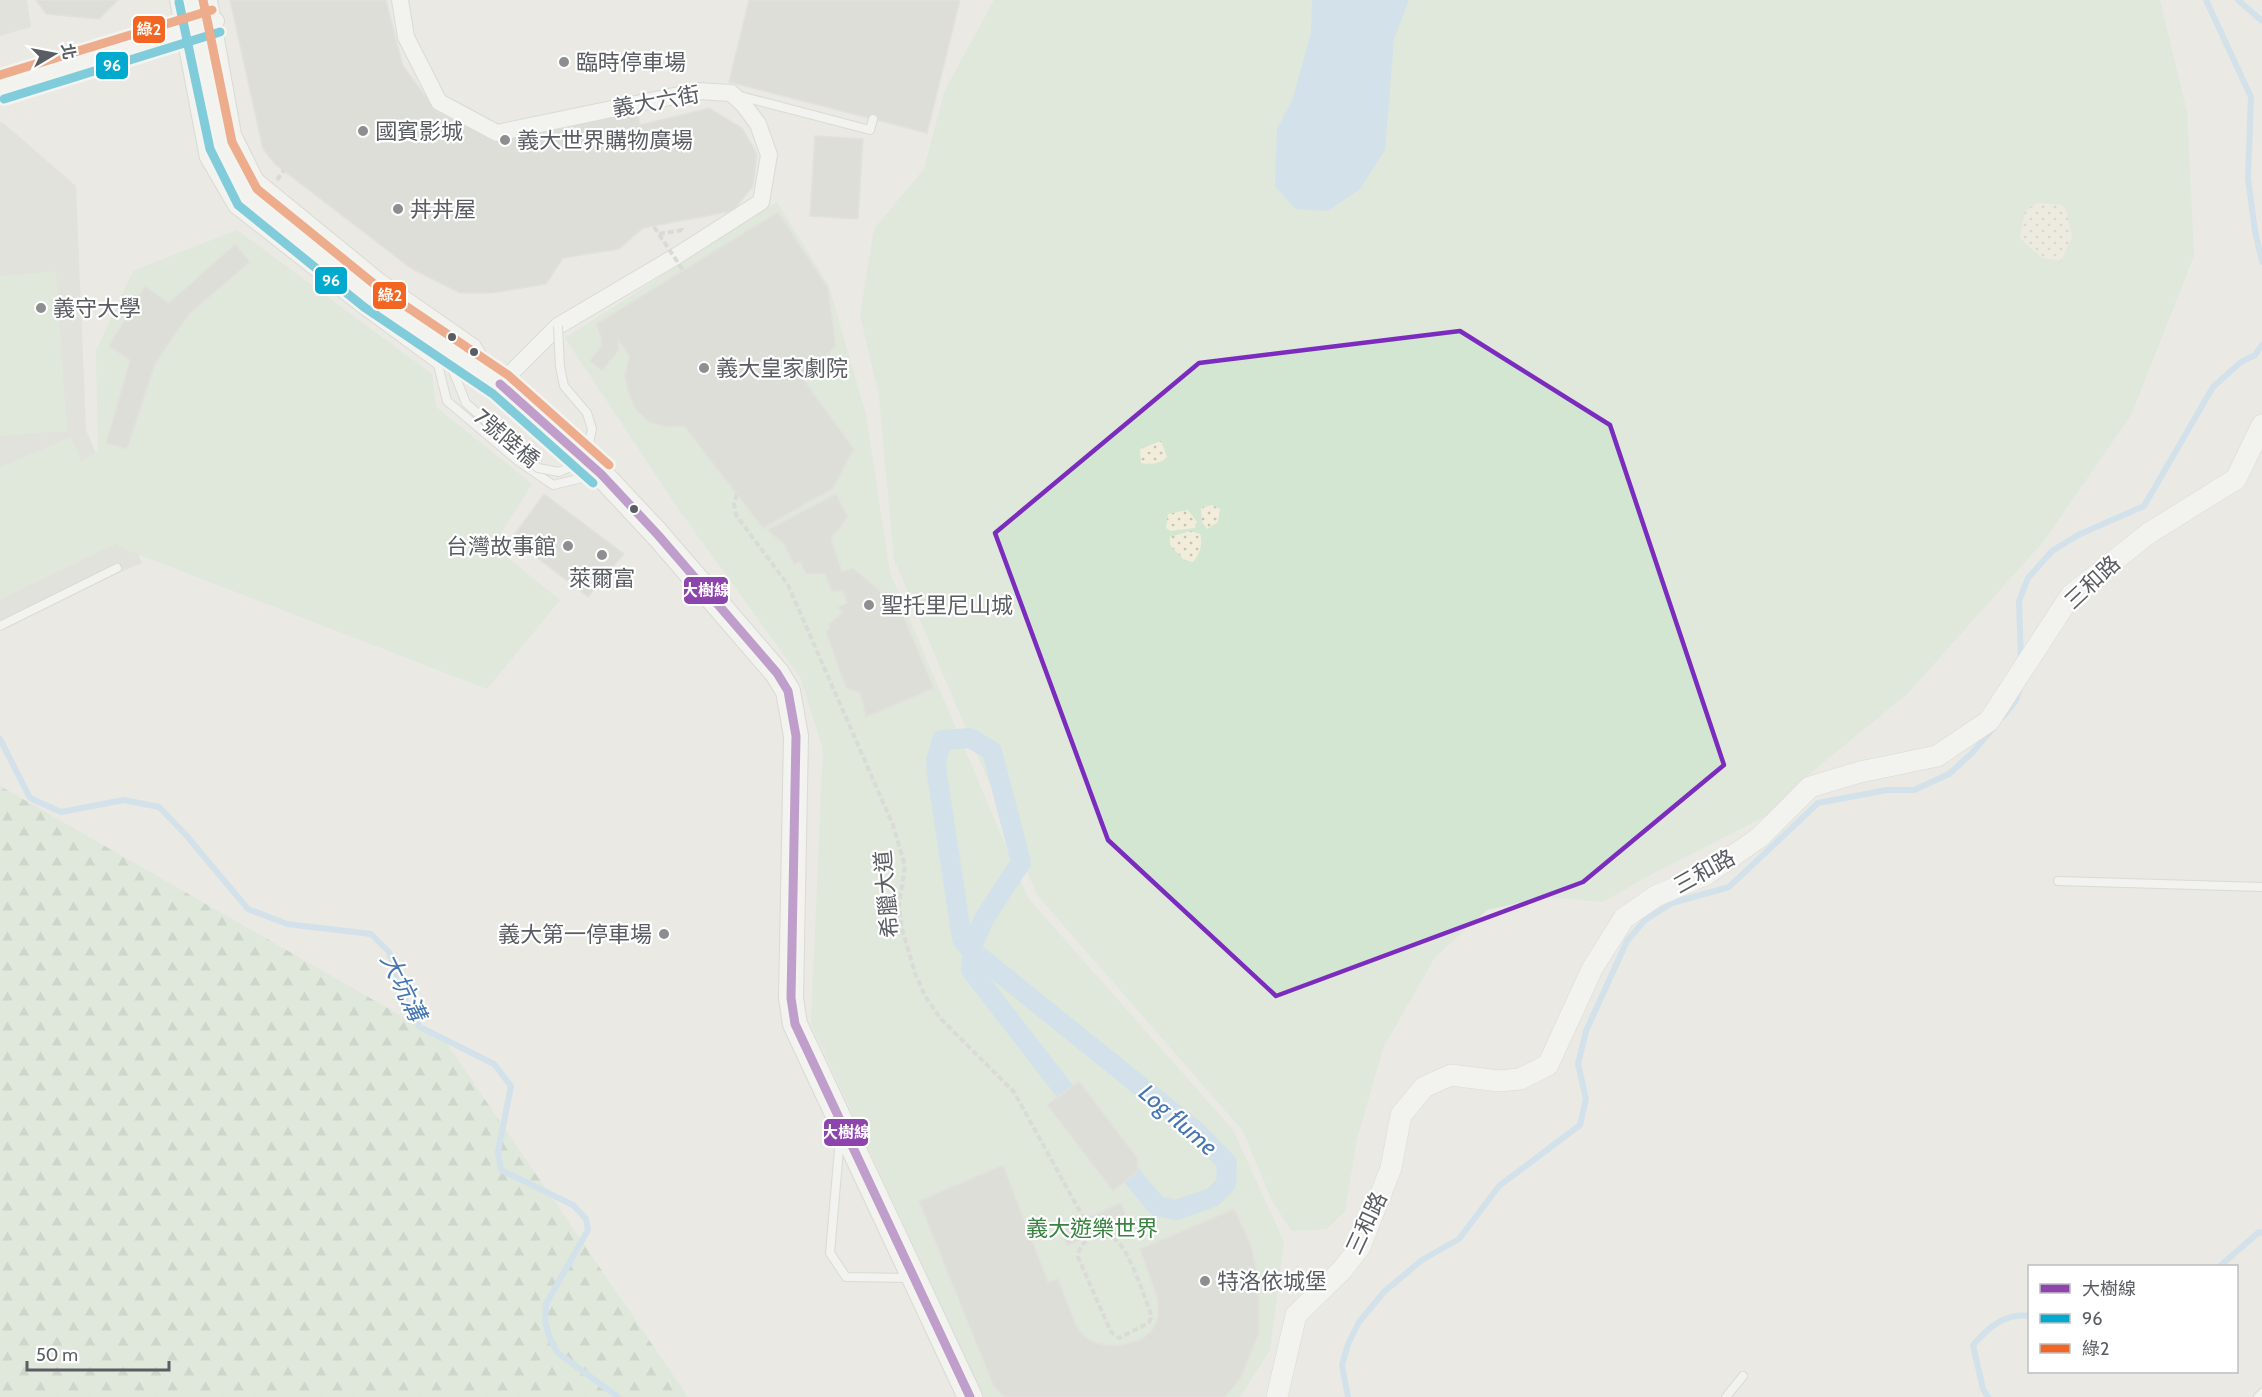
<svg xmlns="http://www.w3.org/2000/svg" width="2262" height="1397" viewBox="0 0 2262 1397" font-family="Cabin,'Noto Sans TC',sans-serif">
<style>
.education{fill:#dad9d2}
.green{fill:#d2e6d1}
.forest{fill:url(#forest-firs)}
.sand{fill:url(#sand-dots)}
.water{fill:#b9d8f3}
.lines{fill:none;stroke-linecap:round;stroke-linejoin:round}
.stream{stroke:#b9d8f3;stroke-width:6}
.canal{stroke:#b9d8f3;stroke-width:20}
.building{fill:#d1d0cd;stroke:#dad8d4;stroke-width:1.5}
.service-casing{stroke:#c7c7c7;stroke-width:10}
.minor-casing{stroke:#c7c7c7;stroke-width:18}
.tertiary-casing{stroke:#c7c7c7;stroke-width:22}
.secondary-casing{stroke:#c6c6c4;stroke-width:26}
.path{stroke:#c7cbca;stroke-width:4;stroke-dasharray:6 3;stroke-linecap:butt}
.service{stroke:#fcfcfb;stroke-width:8}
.minor{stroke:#fcfcfb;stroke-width:16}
.tertiary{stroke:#fcfcfb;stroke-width:21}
.secondary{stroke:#fcfcfb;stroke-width:24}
.service-bridge-casing{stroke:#c7c7c7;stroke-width:10;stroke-linecap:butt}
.path-bridge{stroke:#c7cbca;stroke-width:4;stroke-dasharray:6 3;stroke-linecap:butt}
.service-bridge{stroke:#fcfcfb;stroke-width:8}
.bus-1-casing{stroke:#fff;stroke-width:14}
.bus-2-casing{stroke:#fff;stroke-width:14}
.bus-3-casing{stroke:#fff;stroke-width:14}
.bus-1{stroke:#8e44ad;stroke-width:9}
.bus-2{stroke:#00a9ce;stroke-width:9}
.bus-3{stroke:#f26522;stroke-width:9}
.marked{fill:none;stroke:#7b2cbf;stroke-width:4.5;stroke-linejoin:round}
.poi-dot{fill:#8c8e90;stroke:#fff;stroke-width:2}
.bus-dot{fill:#5a5d62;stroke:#fff;stroke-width:2}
.labels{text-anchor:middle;stroke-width:4.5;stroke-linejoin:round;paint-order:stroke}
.poi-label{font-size:22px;fill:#5a5d62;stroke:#fff;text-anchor:start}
.street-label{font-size:22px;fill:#5a5d62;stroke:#fff}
.park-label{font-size:22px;fill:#398240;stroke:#fff}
.water-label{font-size:24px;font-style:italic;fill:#4676b3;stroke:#fff}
.line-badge{stroke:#fff;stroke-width:2}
.badge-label{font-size:16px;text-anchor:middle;font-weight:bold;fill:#fff}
</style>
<defs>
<pattern id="forest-firs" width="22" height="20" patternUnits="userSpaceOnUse" patternTransform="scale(1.5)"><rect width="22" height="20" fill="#d2e6d1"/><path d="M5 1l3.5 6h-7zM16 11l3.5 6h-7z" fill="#adbead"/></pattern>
<pattern id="sand-dots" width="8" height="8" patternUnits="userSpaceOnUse" patternTransform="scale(1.5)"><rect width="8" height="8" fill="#f2edda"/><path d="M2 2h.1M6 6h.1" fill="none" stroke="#c7c3b4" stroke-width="1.8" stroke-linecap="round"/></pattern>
</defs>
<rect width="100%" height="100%" fill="#eae9e4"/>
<path class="education" d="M0 0H27L31 27 0 36Z
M0 122H2L76 186 86 430 142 563 0 624Z"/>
<path class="green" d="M994 0H2160L2187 112 2194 256 2131 415 2043 542 1908 693 1801 781 1768 815 1650 875 1603 902 1545 897 1487 910 1435 957 1383 1048 1357 1139 1345 1211 1327 1229 1292 1231 1272 1201 1243 1131 1037 895 894 559 879 396 860 315 874 229 924 169 945 90Z
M777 202 829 286 866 415 890 573 1028 898 1233 1130 1284 1242 1270 1350 1240 1397H984L811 1024 823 749 800 677 682 514 565 338Z
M237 230 432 374 436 407 532 484 493 546 560 600 487 689 119 547 117 543 0 600V467L71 437 81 462 98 450 96 351 133 271Z
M56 271 67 431 0 436V276Z"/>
<path class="forest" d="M0 786 445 1041 688 1397H0Z"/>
<path class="sand" d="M2038 203 2062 205 2066 210 2072 238 2061 261 2042 258 2020 238 2025 211Z
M1161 441 1167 457C1160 464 1151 465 1141 463L1140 449Z
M1212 505 1220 509 1218 522 1207 529 1202 522 1201 508Z
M1188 510 1197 522 1195 528 1171 531 1166 528 1168 514Z
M1190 531 1200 534C1203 544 1200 554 1193 562L1184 560 1170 545V537Z"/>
<path class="water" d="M1312 0H1409L1394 39 1385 150 1360 189 1328 211 1295 209 1275 186 1277 129 1293 98 1311 33Z"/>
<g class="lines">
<path class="stream" d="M2206 0 2251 97 2248 178 2255 231 2262 262
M2238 0 2262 21
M2021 660 2019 601 2028 578 2052 551 2078 535 2144 506 2213 387 2241 362 2255 355 2262 345
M2003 717 2015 702 2019 691
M0 739 30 798 61 812 124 800 159 807 186 835 248 909 287 924 371 934 389 952 407 1005 420 1027 494 1064 511 1086 498 1152 501 1170 573 1205 586 1219 588 1230 546 1304 545 1321 550 1339 558 1353 618 1397
M2220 1266 2259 1232 2262 1233
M1348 1397 1342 1365 1348 1344 1359 1322 1384 1292 1422 1260 1459 1239 1499 1186 1580 1125 1586 1099 1578 1064 1586 1031 1627 941 1645 920 1672 903 1729 887 1818 803 1887 790H1914L1949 774 1972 753 1994 727
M1988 1397 1983 1389 1973 1345C1988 1328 2005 1312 2030 1316"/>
<path class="canal" d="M973 944 984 919 1021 862 992 751 970 738 942 740 936 761 937 774 962 939 970 949 1196 1131 1227 1163 1226 1184 1213 1197 1176 1210 1157 1206 1115 1156
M973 944 971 970 1081 1112"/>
</g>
<path class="building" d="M36 0H118L99 19 46 14Z
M230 0H386L403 66 437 112 479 131 637 107 640 125 709 108 742 128 757 154 753 186 733 211 643 228 619 249 563 258 546 284 491 293H460L412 269 275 164 263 149Z
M749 0H960L927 133 729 82Z
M815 136 863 139 858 219 810 216Z
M778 212 828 288 836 346 803 379 854 449 832 489 763 528 684 426 666 427 649 422 636 410 628 392 625 377 629 356 618 339 619 350 602 371 590 361 601 346V337L596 324Z
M235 244 250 262 189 314 155 364 127 449 106 443 130 360 109 346 145 286 169 303Z
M544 494 624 554 588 597 512 538Z
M836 494 848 517 831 538 842 572 853 568 900 608 934 688 866 717 860 693 846 688 826 632 830 628 828 625 842 613 838 607 847 603 843 590 832 592 825 574H806L800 562 794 565 784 544 767 530Z
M1079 1081 1138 1159 1137 1172 1113 1191 1047 1105Z
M1003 1165 1048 1282 1058 1279 1076 1325 1083 1335 1093 1342 1105 1345 1118 1346 1142 1339 1152 1330 1158 1318V1300L1140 1249 1234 1209 1251 1245 1259 1283V1333L1240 1379 1225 1397H1004L994 1387 919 1201Z
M1121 1203 1128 1220 1067 1246 1060 1229Z"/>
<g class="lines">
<g class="service-casing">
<path id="service" d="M174 0 204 158 233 208 363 310 438 365 447 401 518 461 553 485 595 475
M213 0 237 134 259 178 380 277 476 344 490 368
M740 96 870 130 873 119
M447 356 466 403
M0 626 117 568
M2058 881 2262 887
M840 1138 830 1253 846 1277 910 1278
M1726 1397 1743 1376
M2258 1397 2262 1393"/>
</g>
<g class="minor-casing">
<path id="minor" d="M400 0 406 37 439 102 497 133 698 91 731 93 743 104 758 124 769 155 761 202 678 255 558 326 500 384
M0 88 216 21"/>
</g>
<g class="tertiary-casing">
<path id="tertiary" d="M1277 1397 1296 1315 1342 1270 1360 1247 1391 1168 1401 1115 1424 1087 1451 1075 1498 1081 1520 1079 1548 1065 1592 969 1624 918 1656 896 1707 874 1760 837 1810 787 1860 772 1937 756 1989 721 2071 595 2149 533 2236 479 2262 425"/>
</g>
<g class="secondary-casing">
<path id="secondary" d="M191 0 221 146 247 197 372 298 500 384 601 474 658 535 777 673 788 691 796 736 791 998 795 1024 970 1397"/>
</g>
<path class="path" d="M277 180 284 170
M659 234 682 230 683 232
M737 494 734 504 736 515 788 585 893 825 905 866 899 906 902 929 915 973 925 996 941 1019 1014 1092 1094 1237C1101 1236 1107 1235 1113 1238 1128 1246 1143 1294 1150 1311L1151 1318 1149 1323 1119 1338 1111 1332 1078 1257C1079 1246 1084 1241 1094 1237"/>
<use href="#service" class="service"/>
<use href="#minor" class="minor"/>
<use href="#tertiary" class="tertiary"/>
<use href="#secondary" class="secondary"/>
<g class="service-bridge-casing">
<path id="service-bridge" d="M466 403 538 468 559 472 570 467 588 448 592 429 587 413 564 386 560 367 558 326"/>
</g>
<path class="path-bridge" d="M654 227 683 270"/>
<use href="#service-bridge" class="service-bridge"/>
<g class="bus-1-casing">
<path id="bus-1" d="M500 384 601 474 658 535 777 673 788 691 796 736 791 998 795 1024 970 1397"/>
</g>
<g class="bus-2-casing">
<path id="bus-2" d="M179 2 210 149 238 205 364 307 493 394 593 483
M4 99 220 32"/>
</g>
<g class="bus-3-casing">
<path id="bus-3" d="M203 0 232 142 257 189 379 288 508 375 609 465
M0 75 212 10"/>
</g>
<use href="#bus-1" class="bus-1"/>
<use href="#bus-2" class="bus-2"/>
<use href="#bus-3" class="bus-3"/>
</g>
<path d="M0 0H2262V1397H0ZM1460 331 1610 425 1724 765 1583 882 1276 996 1108 840 995 533 1199 363Z" fill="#eae9e4" fill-opacity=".55" fill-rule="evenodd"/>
<path class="marked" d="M1460 331 1610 425 1724 765 1583 882 1276 996 1108 840 995 533 1199 363Z"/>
<g class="poi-dot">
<circle cx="564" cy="62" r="6"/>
<circle cx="363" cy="131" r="6"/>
<circle cx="505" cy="140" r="6"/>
<circle cx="398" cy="209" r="6"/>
<circle cx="41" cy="308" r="6"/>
<circle cx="704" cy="368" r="6"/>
<circle cx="568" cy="546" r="6"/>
<circle cx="602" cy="555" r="6"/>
<circle cx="869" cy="605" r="6"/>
<circle cx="664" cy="934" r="6"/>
<circle cx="1205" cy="1281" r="6"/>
</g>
<g class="bus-dot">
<circle cx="452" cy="337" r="5"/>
<circle cx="474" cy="352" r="5"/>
<circle cx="634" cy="509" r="5"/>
</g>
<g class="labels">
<g class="poi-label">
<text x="576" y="70">臨時停車場</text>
<text x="375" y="139">國賓影城</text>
<text x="517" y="148">義大世界購物廣場</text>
<text x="410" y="217">丼丼屋</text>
<text x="53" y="316">義守大學</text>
<text x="716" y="376">義大皇家劇院</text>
<text x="556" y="554" text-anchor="end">台灣故事館</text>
<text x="602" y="586" text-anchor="middle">萊爾富</text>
<text x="881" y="613">聖托里尼山城</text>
<text x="652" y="942" text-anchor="end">義大第一停車場</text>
<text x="1217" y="1289">特洛依城堡</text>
</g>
<g class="street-label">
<text transform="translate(656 101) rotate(-10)" y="8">義大六街</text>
<text transform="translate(507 438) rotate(40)" y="8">7號陸橋</text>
<text transform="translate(2092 582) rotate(-43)" y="8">三和路</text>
<text transform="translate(1704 871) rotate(-29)" y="8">三和路</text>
<text transform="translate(886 894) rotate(-95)" y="8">希臘大道</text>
<text transform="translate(1366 1223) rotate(-65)" y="8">三和路</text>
</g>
<g class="park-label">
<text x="1092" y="1236">義大遊樂世界</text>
</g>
<g class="water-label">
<text transform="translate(403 987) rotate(64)" y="8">大坑溝</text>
<text transform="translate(1178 1120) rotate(41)" y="8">Log flume</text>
</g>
</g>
<g class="line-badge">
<rect x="132" y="15" width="34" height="29" rx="6" fill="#f26522"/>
<rect x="95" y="51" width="34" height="29" rx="6" fill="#00a9ce"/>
<rect x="314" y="266" width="34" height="29" rx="6" fill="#00a9ce"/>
<rect x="372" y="281" width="35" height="29" rx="6" fill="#f26522"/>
<rect x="683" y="576" width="46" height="29" rx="6" fill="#8e44ad"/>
<rect x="823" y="1118" width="46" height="29" rx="6" fill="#8e44ad"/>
</g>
<g class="badge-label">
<text x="149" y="35">綠2</text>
<text x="112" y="71">96</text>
<text x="331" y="286">96</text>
<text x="390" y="301">綠2</text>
<text x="706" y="596">大樹線</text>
<text x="846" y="1138">大樹線</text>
</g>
<rect x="2028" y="1265" width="210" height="108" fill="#ffffff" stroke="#bdbec0" stroke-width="1.5"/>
<rect x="2040" y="1284" width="30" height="9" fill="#8e44ad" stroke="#bdbec0" stroke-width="1.5"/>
<text x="2082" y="1295" font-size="18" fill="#5a5d62">大樹線</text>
<rect x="2040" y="1314" width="30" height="9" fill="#00a9ce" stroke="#bdbec0" stroke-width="1.5"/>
<text x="2082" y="1325" font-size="18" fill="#5a5d62">96</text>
<rect x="2040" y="1344" width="30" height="9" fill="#f26522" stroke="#bdbec0" stroke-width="1.5"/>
<text x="2082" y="1355" font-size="18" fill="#5a5d62">綠2</text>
<g transform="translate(54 54) rotate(80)" stroke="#ffffff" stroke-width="4.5" paint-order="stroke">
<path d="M0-4.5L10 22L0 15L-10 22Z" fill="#5a5d62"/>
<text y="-9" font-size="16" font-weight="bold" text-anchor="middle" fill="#5a5d62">北</text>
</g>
<path d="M27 1361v9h142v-9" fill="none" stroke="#5a5d62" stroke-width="3"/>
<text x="36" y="1361" font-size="18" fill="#5a5d62" stroke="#ffffff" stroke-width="4.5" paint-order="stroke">50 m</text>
</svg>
